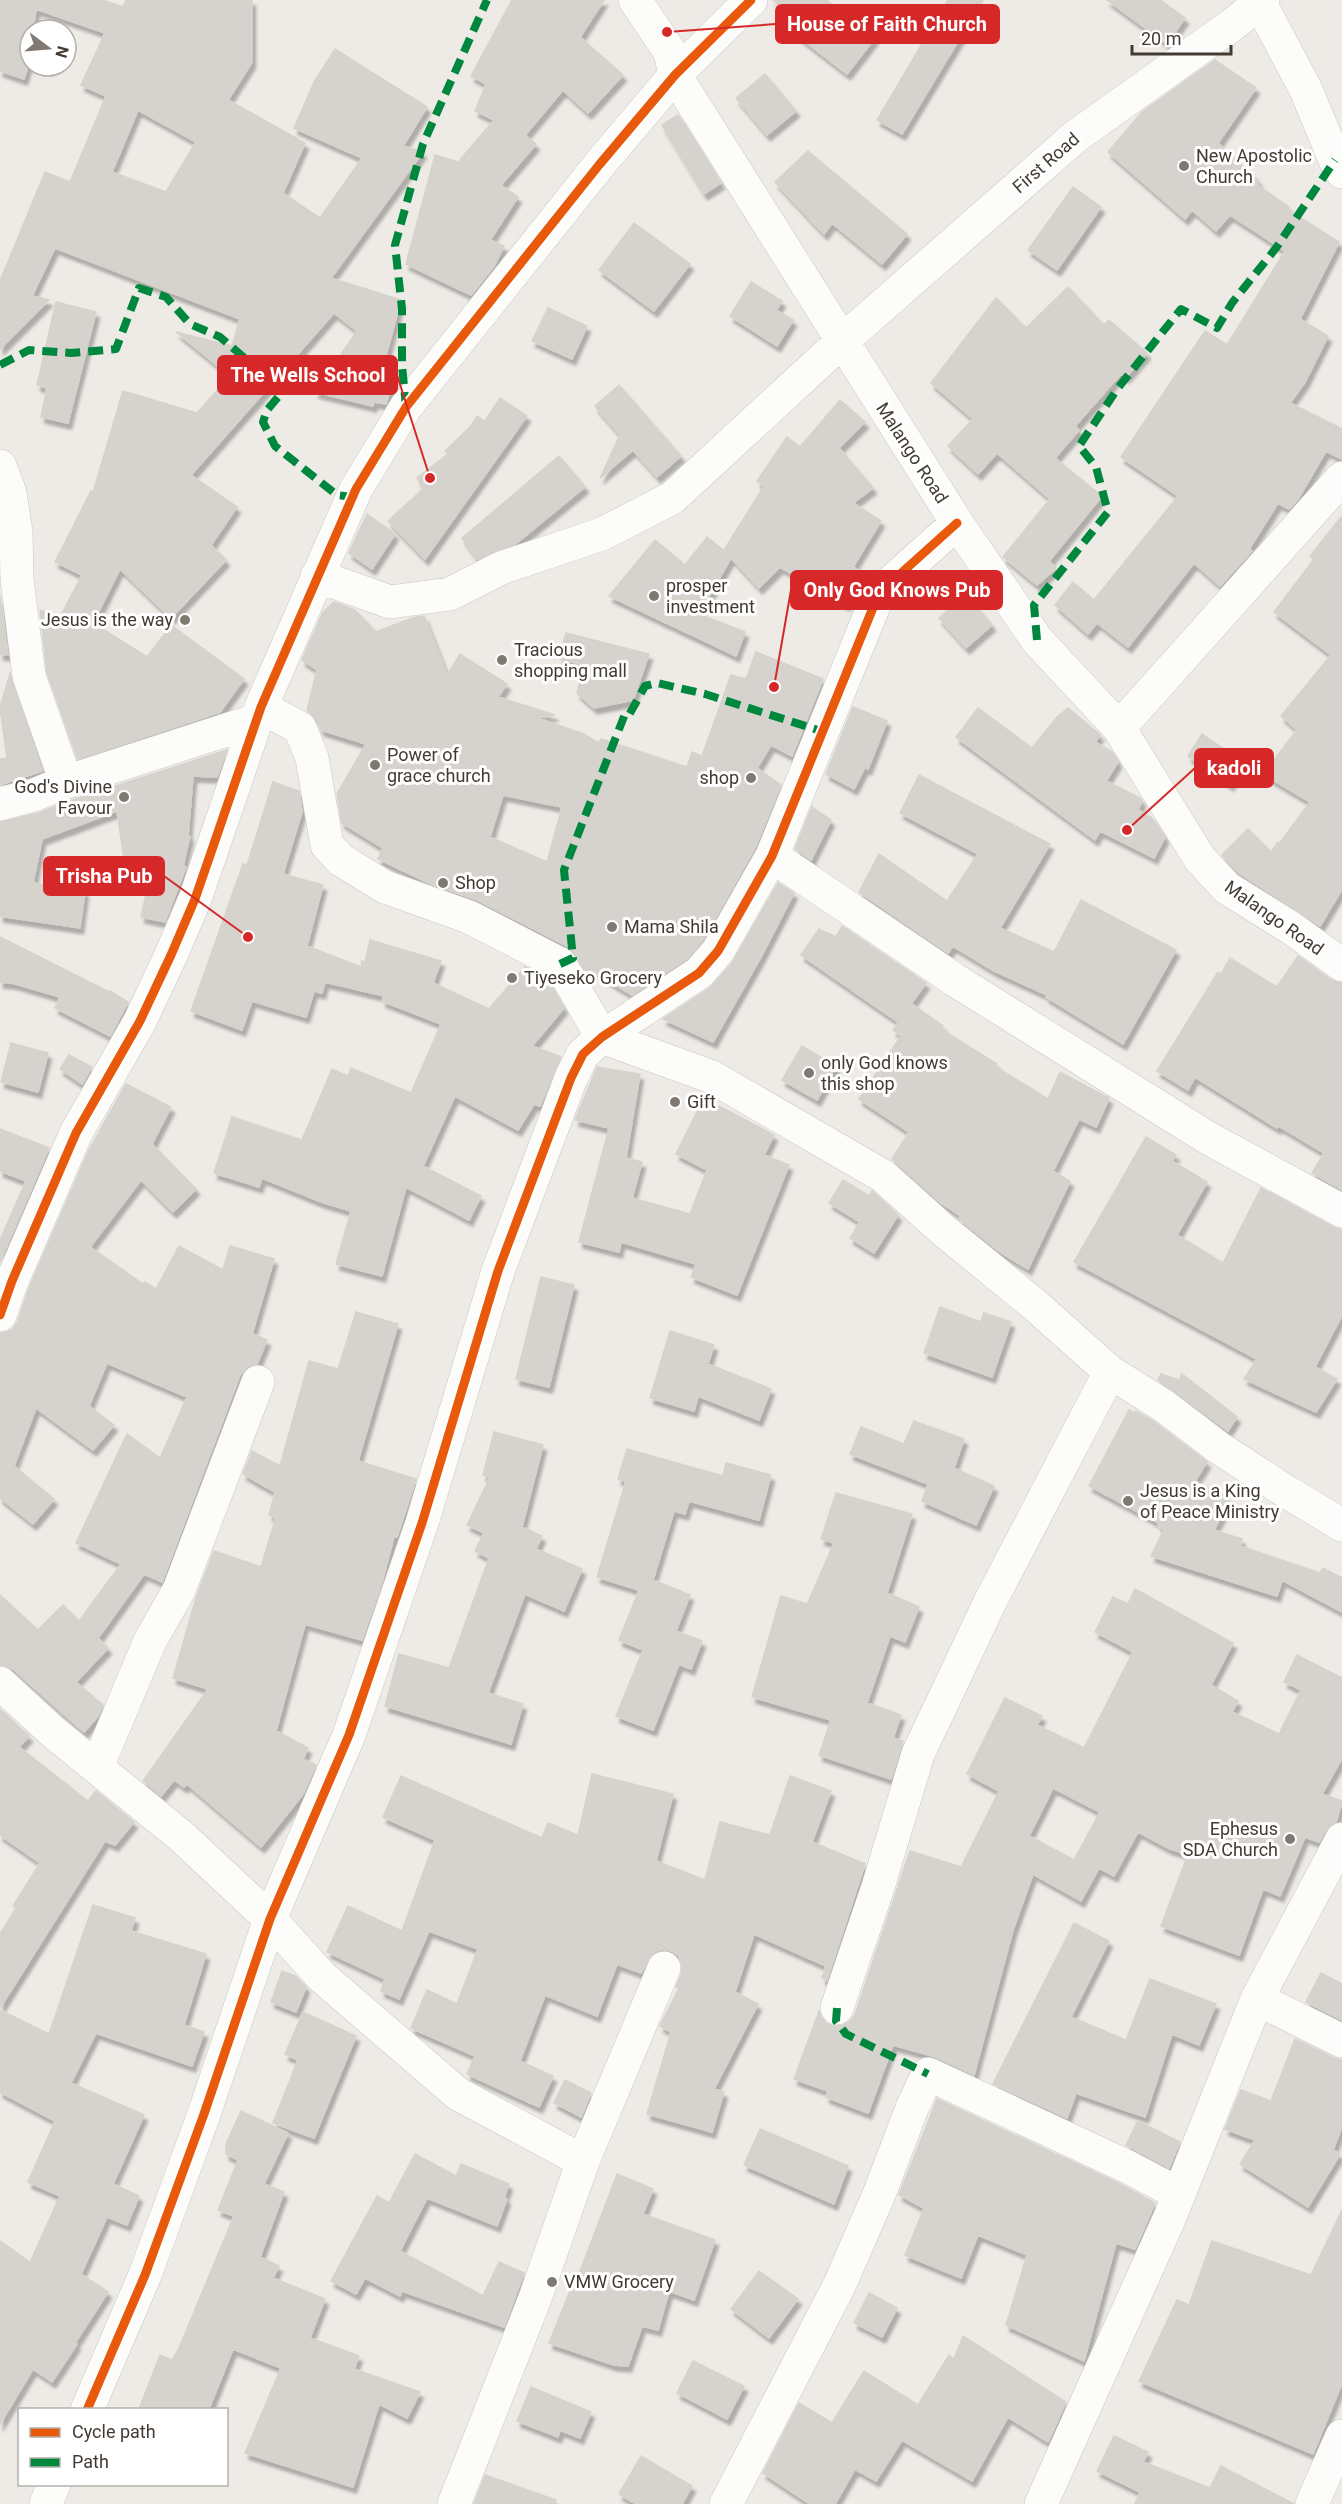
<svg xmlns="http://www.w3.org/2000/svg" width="1342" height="2504" viewBox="0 0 1342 2504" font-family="Roboto,sans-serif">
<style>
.building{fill:#d6d2cd;stroke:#d6d2cc;stroke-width:1.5;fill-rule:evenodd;filter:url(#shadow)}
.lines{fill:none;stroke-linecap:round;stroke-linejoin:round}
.minor-casing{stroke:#cac7c2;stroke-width:34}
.minor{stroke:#fcfcfb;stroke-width:33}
.quiet{stroke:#00873e;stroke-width:8;stroke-dasharray:15 8;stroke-linecap:butt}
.cycleway-casing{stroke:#fff;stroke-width:13}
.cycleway{stroke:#e8590c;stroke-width:9}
.poi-dot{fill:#7f7972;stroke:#fff;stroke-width:2}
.labels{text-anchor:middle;stroke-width:6;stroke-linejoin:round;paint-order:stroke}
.poi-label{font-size:18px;fill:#433b33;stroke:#fff;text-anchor:start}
.street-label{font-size:18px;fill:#433b33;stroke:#fff}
.leader{fill:none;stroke:#d62828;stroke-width:2}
.callout-dot{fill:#d62828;stroke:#fff;stroke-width:2}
.callout{fill:#d62828;stroke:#d62828;stroke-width:2}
.callout-label{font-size:20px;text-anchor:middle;font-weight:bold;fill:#fff}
</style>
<defs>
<filter id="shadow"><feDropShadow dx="3.5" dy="6" stdDeviation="1.5" flood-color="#0004"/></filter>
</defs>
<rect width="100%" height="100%" fill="#eeebe6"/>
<path class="building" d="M0 0H103L123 7 126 0H252V62L228 100 305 143 283 193 320 218 362 158 294 128 314 82 335 49 427 107 403 146 423 152 331 278 401 300 382 370 395 373 386 404 374 402 373 406 315 392 357 331 334 313 191 475 237 507 211 545 226 560 171 618 120 569 93 623 147 657 171 625 244 679 220 712 78 759 47 672 40 610 60 617 82 575 55 562 91 491 93 492 123 391 197 413 230 376 176 332 232 346 240 319 55 248 32 296 49 300 0 349V281L45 172 70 182 106 96 81 85 105 33 36 9 33 30H30V59L24 79 0 71ZM138 110 196 142 166 192 112 172Z
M512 0H604L580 37 623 75 588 113 563 90 525 135 536 144 501 185 518 197 490 240 504 246 494 266 471 295 406 264 435 155 458 162 494 120 475 111 486 84 471 76Z
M773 0H826L875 38 847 74 785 26 793 16Z
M948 0H983L902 134 877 120Z
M1107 0H1160L1185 18 1167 44Z
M1215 60 1256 88 1218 143 1259 181 1256 184 1289 207 1288 210 1339 242 1300 319 1328 336 1305 382 1290 403 1342 429V459L1326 451 1298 499 1289 509 1278 503 1249 549 1252 551 1220 586 1194 563 1128 647 1097 623 1088 634 1055 605 1073 582 1094 600 1178 496 1121 457 1205 331 1227 345 1285 251 1230 215 1216 231 1192 210 1185 219 1108 152 1142 112Z
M765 74 796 111 767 135 736 98Z
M678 115 721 183 704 194 662 125Z
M808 151 907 234 882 264 832 223 824 234 775 182Z
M1073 187 1101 207 1057 270 1028 250Z
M634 223 690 264 654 311 599 270Z
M751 282 782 301 776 310 793 320 777 346 730 316Z
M1068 287 1104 325 1109 320 1147 353 1126 377 1121 374 1075 426 1079 430 1055 458 1102 496 1049 561 1056 568 1037 585 1003 557 1050 499 997 453 978 474 948 446 973 419 931 383 996 298 1026 328Z
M56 302 96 312 68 423 41 417 47 388 37 385Z
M548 308 587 326 572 359 532 341Z
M619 385 681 456 657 477 633 450 600 478 620 435 595 406Z
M500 398 527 416 425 559 388 521 424 488 417 478 448 454 445 451 470 427 477 416 485 421Z
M840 400 865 422 839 448 873 488 853 503 881 521 853 567 865 574 846 605 780 567 759 588 731 558 699 614 745 632 736 656 609 596 655 540 685 565 707 537 727 553 724 550 764 486 757 481 787 437 800 447Z
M559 456 585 487 515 544 478 559 462 538Z
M367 514 395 534 372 569 349 553Z
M1342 516V889L1320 926 1239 873 1222 855 1248 829 1271 852 1278 842 1279 844 1310 802 1263 774 1297 730 1281 716 1331 655 1274 612 1314 559 1310 556Z
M0 596 8 655 0 654Z
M960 599H970L992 625 966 648 939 618Z
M334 602 355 610 376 632 412 618 424 616 447 675 460 654 507 684 498 697 555 715 537 718 584 734 598 743 601 739 687 767 692 752 702 756 731 675 746 679 756 652 823 679 792 756 771 745 757 768 781 785 755 848 703 940 687 959 632 995 594 972 589 977 576 955 569 947 477 900 431 884 378 859 383 848 342 823 337 794 366 744 321 730 317 720 307 710 317 670 302 660 323 612ZM503 795 562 807 547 862 490 837Z
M566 633 649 654 633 700 594 708 577 693 584 665 559 659Z
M10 673 42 771 0 785V759L7 758 0 707Z
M853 707 887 721 868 769 865 767 854 789 826 774Z
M978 708 1032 748 1057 717 1068 708 1098 733 1100 735 1095 742 1112 752 1118 762 1106 781 1140 798 1142 801 1138 810 1152 818 1165 837 1154 858 1100 831 1095 840 956 737Z
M1202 734 1246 764 1230 785 1188 756Z
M227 750 217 777 193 776 188 836H190L183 866 186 867 165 922 141 917 150 876 127 880 117 811 42 839 33 883 85 891 80 928 0 916V822L39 813 72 800Z
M919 775 1050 844 1000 928 1054 952 1081 900 1176 950 1123 1044 1046 997 1047 995 994 971 953 946 948 953 859 892 879 854 947 901 978 854 900 813Z
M273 782 299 791 302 812 283 874 323 885 307 946 361 967 362 961 365 962 370 940 441 961 433 983 489 1009 525 967 546 978 564 1008 532 1046 561 1057 540 1106 534 1104 518 1130 455 1096 423 1166 481 1196 469 1220 406 1187 382 1276 336 1264 351 1211 321 1202 262 1178 259 1187 214 1173 232 1117 302 1140 332 1069 348 1076 351 1068 411 1093 441 1024 382 1001 384 996 325 982 322 993 314 991 306 1017 252 1001 242 1030 191 1011 243 864 247 865Z
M812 807 831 820 811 860 795 849Z
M778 883 794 893 761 957 713 1042 663 1019 710 988 732 963Z
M842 926 926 983 898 1022 801 955 819 929 836 937Z
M0 937 109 992 110 991 128 1002 110 1036 55 1008 60 997 12 983 0 982Z
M1298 956 1331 980 1342 983V1190L1312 1173 1324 1153 1279 1126 1277 1128 1195 1077 1188 1090 1157 1071 1218 972 1221 974 1230 958 1277 987Z
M912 1004 943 1026 941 1029 997 1064 996 1067 1048 1099 1060 1072 1109 1098 1096 1127 1079 1119 1053 1171 1070 1181 1028 1269 1000 1252 959 1219 961 1216 941 1203 892 1159 909 1132 859 1099 901 1036 893 1030Z
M11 1043 48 1053 38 1092 1 1082Z
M802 1046 836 1066 817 1100 782 1080Z
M69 1055 92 1067 82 1084 60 1069Z
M597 1067 640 1074 626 1158 642 1162 632 1198 690 1214 707 1170 676 1154 704 1098 774 1135 764 1155 789 1165 737 1295 691 1277 696 1264 621 1242 619 1252 579 1242 609 1128 575 1120Z
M126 1084 171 1107 152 1144 196 1189 173 1212 141 1180 90 1247 143 1284 145 1282 156 1289 179 1246 223 1270 230 1246 274 1259 252 1334 267 1340 257 1364 247 1367 240 1375 162 1582 144 1574 98 1638 108 1648 76 1682 103 1705 98 1716 84 1732 13 1669 0 1665V1595L38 1630 63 1605 79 1621 121 1564 76 1543 127 1434 160 1458 187 1397 107 1363 89 1406 114 1425 93 1450 36 1408 14 1466 54 1499 33 1524 0 1498V1333L12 1330 18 1321 29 1288 89 1150Z
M0 1129 49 1148 0 1262V1240L26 1181 0 1171Z
M1146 1137 1176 1155 1172 1161 1207 1182 1177 1235 1223 1263 1261 1188 1333 1227 1342 1230V1315L1315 1367 1337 1379 1316 1412 1244 1379 1257 1359 1074 1262Z
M843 1180 869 1196 872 1191 898 1215 874 1253 850 1238 860 1222 829 1203Z
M541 1277 574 1285 549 1387 516 1379Z
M940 1307 981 1322 984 1313 1011 1322 992 1377 924 1353Z
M356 1312 398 1324 358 1461 416 1479 397 1537 394 1536 382 1583 362 1640 305 1624 276 1731 308 1748 303 1759 316 1765 303 1794 261 1847 187 1784 184 1787 174 1780 161 1796 143 1781 208 1689 173 1678 196 1598 214 1551 261 1567 276 1517 269 1515 275 1492 243 1474 252 1451 280 1466 309 1361 338 1369Z
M670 1331 714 1345 708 1364 771 1389 759 1420 698 1396 694 1411 650 1398Z
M1161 1374 1179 1380 1182 1374 1237 1417 1228 1431 1158 1380Z
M1129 1410 1134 1413 1136 1411 1153 1421 1207 1462 1195 1481 1230 1499 1214 1530 1242 1539 1240 1546 1320 1573 1323 1568 1342 1578V1612L1282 1580 1277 1596 1151 1556 1164 1529 1158 1526 1159 1523 1089 1486Z
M914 1421 964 1439 954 1468 994 1486 976 1525 922 1501 928 1484 850 1454 861 1427 904 1444Z
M494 1432 543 1445 522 1527 542 1536 536 1549 582 1569 564 1611 525 1594 488 1693 523 1704 511 1744 385 1706 399 1654 449 1668 489 1558 475 1551 484 1533 467 1525 490 1477 483 1475Z
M627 1449 723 1476 726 1463 771 1475 759 1520 689 1501 685 1514 674 1511 653 1580 690 1595 676 1631 702 1641 691 1669 679 1664 653 1730 616 1716 643 1650 619 1640 639 1590 597 1577 626 1481 618 1479Z
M836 1493 912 1514 887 1593 919 1607 905 1642 890 1636 867 1703 901 1715 893 1738 903 1741 891 1779 819 1755 831 1720 752 1697 781 1596 807 1604 834 1543 821 1539Z
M1135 1589 1233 1643 1211 1685 1238 1701 1232 1712 1279 1734 1301 1690 1284 1682 1297 1655 1342 1678V1758L1322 1794 1342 1801 1336 1822 1326 1830 1319 1842 1305 1837 1280 1896 1263 1889 1239 1955 1161 1926 1188 1854 1170 1849 1138 1832 1114 1876 1099 1868 1081 1901 1033 1874 1013 1930 974 2075 936 2057 893 2045 868 2113 826 2097 828 2091 794 2079 819 2011 823 2021 832 2026H841L849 2022 855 2015 910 1851 961 1867 999 1791 967 1774 1005 1698 1042 1716 1037 1725 1084 1748 1133 1652 1095 1632 1113 1597 1128 1604ZM1053 1788 1100 1812 1074 1860 1029 1836Z
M0 1709 29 1736 19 1747 88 1801 96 1791 134 1822 115 1845 105 1841 0 2008V1934L16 1908 13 1906 40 1863 0 1835Z
M592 1774 673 1794 656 1861 705 1880 720 1822 770 1835 790 1776 831 1791 812 1842 865 1864 827 1980 822 1978 826 1966 754 1934 735 1992 758 2004 714 2089 724 2092 712 2132 647 2114 671 2032 660 2026 679 1988 676 1987 681 1975 682 1965 679 1956 672 1951 662 1949 653 1953 641 1973 617 1964 597 2016 545 1995 520 2061 553 2076 539 2107 467 2074 475 2056 411 2028 427 1990 457 2004 478 1949 429 1931 399 1999 381 1991 385 1979 327 1952 348 1906 402 1931 435 1840 383 1817 401 1776 542 1838 548 1823 578 1835Z
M93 1905 135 1918 131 1931 206 1954 184 2025 204 2032 192 2066 96 2033 71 2083 144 2115 113 2184 139 2196 127 2225 107 2217 81 2274 108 2292 75 2343 77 2344 52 2382 33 2369 0 2424V2241L30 2262 60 2196 28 2182 55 2121 0 2092V2010L49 2034Z
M1074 1923 1109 1941 1071 2017 1126 2040 1150 1979 1216 2004 1199 2045 1172 2034 1145 2117 1076 2093 1067 2118 993 2084Z
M282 1971 295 1976 306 1987 296 2012 271 2002Z
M1321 1973 1342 1984V2020L1306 2002Z
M303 2012 356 2036 314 2138 273 2123 298 2060 285 2054Z
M1295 2039 1334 2058 1342 2060V2126L1333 2150 1340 2154 1308 2207 1240 2164 1255 2140 1225 2129 1241 2090 1271 2101Z
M565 2080 591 2093 581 2117 554 2103Z
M937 2099 1118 2183 1155 2203 1135 2249 1116 2243 1084 2361 1006 2325 1027 2255 978 2235 961 2278 905 2255 924 2208 899 2195Z
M241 2111 288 2133 264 2184 284 2192 260 2257 279 2266 273 2278 325 2299 310 2338 359 2356 354 2369 420 2392 407 2418 379 2404 353 2487 245 2453 281 2368 233 2349 209 2409H139L160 2355 172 2360 179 2348 234 2216 218 2210 238 2160 226 2154V2144Z
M1138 2121 1180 2142 1169 2168 1126 2145Z
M760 2129 848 2166 834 2204 744 2165Z
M415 2154 456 2176 461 2164 509 2184 504 2198 507 2199 497 2226 427 2198 400 2251 483 2296 499 2262 524 2273 504 2327 402 2291 400 2296 365 2278 356 2294 331 2281 377 2196 389 2203Z
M617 2174 653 2189 643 2214 715 2240 694 2300 669 2291 658 2330 642 2326 628 2366 614 2365 549 2343 574 2281 576 2282Z
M1342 2210V2383L1313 2454 1139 2381 1177 2300 1189 2305 1212 2241 1311 2275Z
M759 2271 798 2299 769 2338 731 2309Z
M869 2293 897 2308 882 2337 854 2323Z
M963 2336 1066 2402 1048 2442 1008 2417 972 2481 902 2440 876 2481 855 2469 835 2504H810L763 2473 799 2403 832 2423 864 2371 918 2405 949 2355 954 2359Z
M693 2361 744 2386 727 2419 677 2393Z
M531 2387 591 2412 580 2438 560 2430 558 2437 517 2421Z
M1114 2436 1148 2452 1143 2462 1210 2488 1221 2466 1294 2504H1135L1140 2492 1097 2471Z
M641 2456 692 2486 682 2504H636L619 2494Z
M485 2475 556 2500 555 2504H474Z"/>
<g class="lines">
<g class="minor-casing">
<path id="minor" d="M635 0 670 52 675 75 957 523 1037 640 1119 728 1200 859 1227 888 1291 928 1342 965
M1260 3 1306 90 1335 160 1342 172
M0 466 10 493 16 532 17 579 29 676 66 782
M317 576 390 602 450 594 501 568 602 534 672 498 841 342 1076 136 1232 25 1263 0
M261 707 300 728 312 758 327 845 341 860 385 887 469 917 560 964 602 1037 712 1077 883 1176 943 1230 1035 1305 1110 1372 1164 1406 1219 1448 1287 1492 1342 1525
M1119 728 1342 478
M0 804 34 795 66 782 257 720
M772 856 955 980 1208 1138 1342 1211
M0 1315 12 1281 76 1133 140 1021 171 955 195 899 261 707 356 489 406 407 599 165 675 75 751 0
M0 1683 53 1732 181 1836 270 1919 321 1976 458 2094 583 2161
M97 1767 150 1641 179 1590 258 1382
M1257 1999 1342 2041
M837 2008 878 1887 918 1754 990 1602 1110 1372
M87 2410 145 2275 204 2114 270 1919 349 1735 422 1523 498 1271 571 1078 583 1054 602 1037 699 973 718 951 772 856 879 593 957 523
M46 2504 54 2484
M454 2504 534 2301 583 2161 664 1968
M726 2504 839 2286 880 2192 912 2108 928 2074 1126 2166 1179 2194
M1041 2504 1170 2217 1257 1999 1342 1839
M1312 2504 1342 2436"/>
</g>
<use href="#minor" class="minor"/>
<path class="quiet" d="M0 365 29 350 71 353 116 349 139 288 166 297 190 324 220 337 254 366 279 396 267 410 263 422 275 446 337 495 352 497
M406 407 402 365V309L395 245 423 144 487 0
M1037 640 1034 605 1108 512 1096 467 1079 446 1118 388 1181 309 1217 328 1232 303 1276 248 1335 160
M560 964 573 958 564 870 625 714 629 715 645 686 657 683 705 694 821 731
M837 2008 836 2021 846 2034 928 2074"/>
<g class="cycleway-casing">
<path id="cycleway" d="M0 1315 12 1281 76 1133 140 1021 171 955 195 899 261 707 356 489 406 407 599 165 675 75 751 0
M87 2410 145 2275 204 2114 270 1919 349 1735 422 1523 498 1271 571 1078 583 1054 602 1037 699 973 718 951 772 856 879 593 957 523"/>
</g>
<use href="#cycleway" class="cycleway"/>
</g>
<g class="poi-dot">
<circle cx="1184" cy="166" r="6"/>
<circle cx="654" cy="596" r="6"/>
<circle cx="185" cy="620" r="6"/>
<circle cx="502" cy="660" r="6"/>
<circle cx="375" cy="765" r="6"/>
<circle cx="751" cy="778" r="6"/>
<circle cx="124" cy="797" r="6"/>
<circle cx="443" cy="883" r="6"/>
<circle cx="612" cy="927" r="6"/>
<circle cx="512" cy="978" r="6"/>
<circle cx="809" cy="1073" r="6"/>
<circle cx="675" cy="1102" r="6"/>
<circle cx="1128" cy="1501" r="6"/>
<circle cx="1290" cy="1839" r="6"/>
<circle cx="552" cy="2282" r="6"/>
</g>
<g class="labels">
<g class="poi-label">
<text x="1196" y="162">New Apostolic<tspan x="1196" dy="21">Church</tspan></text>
<text x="666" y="592">prosper<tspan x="666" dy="21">investment</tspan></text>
<text x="173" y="626" text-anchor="end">Jesus is the way</text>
<text x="514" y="656">Tracious<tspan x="514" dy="21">shopping mall</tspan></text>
<text x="387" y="761">Power of<tspan x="387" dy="21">grace church</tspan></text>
<text x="739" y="784" text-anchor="end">shop</text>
<text x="112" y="793" text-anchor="end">God's Divine<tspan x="112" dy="21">Favour</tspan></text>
<text x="455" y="889">Shop</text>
<text x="624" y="933">Mama Shila</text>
<text x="524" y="984">Tiyeseko Grocery</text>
<text x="821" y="1069">only God knows<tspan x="821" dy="21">this shop</tspan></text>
<text x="687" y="1108">Gift</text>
<text x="1140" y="1497">Jesus is a King<tspan x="1140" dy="21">of Peace Ministry</tspan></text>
<text x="1278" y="1835" text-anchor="end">Ephesus<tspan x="1278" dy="21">SDA Church</tspan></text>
<text x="564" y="2288">VMW Grocery</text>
</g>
<g class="street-label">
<text transform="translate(1046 163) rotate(-41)" y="6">First Road</text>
<text transform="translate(912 453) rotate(57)" y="6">Malango Road</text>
<text transform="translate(1274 918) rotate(35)" y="6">Malango Road</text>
</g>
</g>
<path class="leader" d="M667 32L776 24M430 478L397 375M774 687L791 590M1127 830L1195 768M248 937L164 876"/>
<g class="callout-dot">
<circle cx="667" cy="32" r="6"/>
<circle cx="430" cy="478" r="6"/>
<circle cx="774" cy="687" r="6"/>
<circle cx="1127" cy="830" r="6"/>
<circle cx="248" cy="937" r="6"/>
</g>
<g class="callout">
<rect x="776" y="5" width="223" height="38" rx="6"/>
<rect x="218" y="356" width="179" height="38" rx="6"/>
<rect x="791" y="571" width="211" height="38" rx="6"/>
<rect x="1195" y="749" width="78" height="38" rx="6"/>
<rect x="44" y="857" width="120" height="38" rx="6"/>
</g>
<g class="callout-label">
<text x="887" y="31">House of Faith Church</text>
<text x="308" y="382">The Wells School</text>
<text x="897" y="597">Only God Knows Pub</text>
<text x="1234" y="775">kadoli</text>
<text x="104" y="883">Trisha Pub</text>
</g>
<rect x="18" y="2408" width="210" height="78" fill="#ffffff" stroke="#b4b1ad" stroke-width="1.5"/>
<rect x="30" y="2428" width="30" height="9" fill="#e8590c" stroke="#b4b1ad" stroke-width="1.5"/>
<text x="72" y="2438" font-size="18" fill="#433b33">Cycle path</text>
<rect x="30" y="2458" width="30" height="9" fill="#00873e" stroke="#b4b1ad" stroke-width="1.5"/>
<text x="72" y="2468" font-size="18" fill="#433b33">Path</text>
<g transform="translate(48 48) rotate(106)"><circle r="28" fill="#ffffff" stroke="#b4b1ad" stroke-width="1.5"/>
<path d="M0-4.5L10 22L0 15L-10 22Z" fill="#7f7972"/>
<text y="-9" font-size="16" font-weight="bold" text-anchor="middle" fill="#433b33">N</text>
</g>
<path d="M1132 45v9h99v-9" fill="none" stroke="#433b33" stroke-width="3"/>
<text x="1141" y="45" font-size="18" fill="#433b33" stroke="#ffffff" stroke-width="4.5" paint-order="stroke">20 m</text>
</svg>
